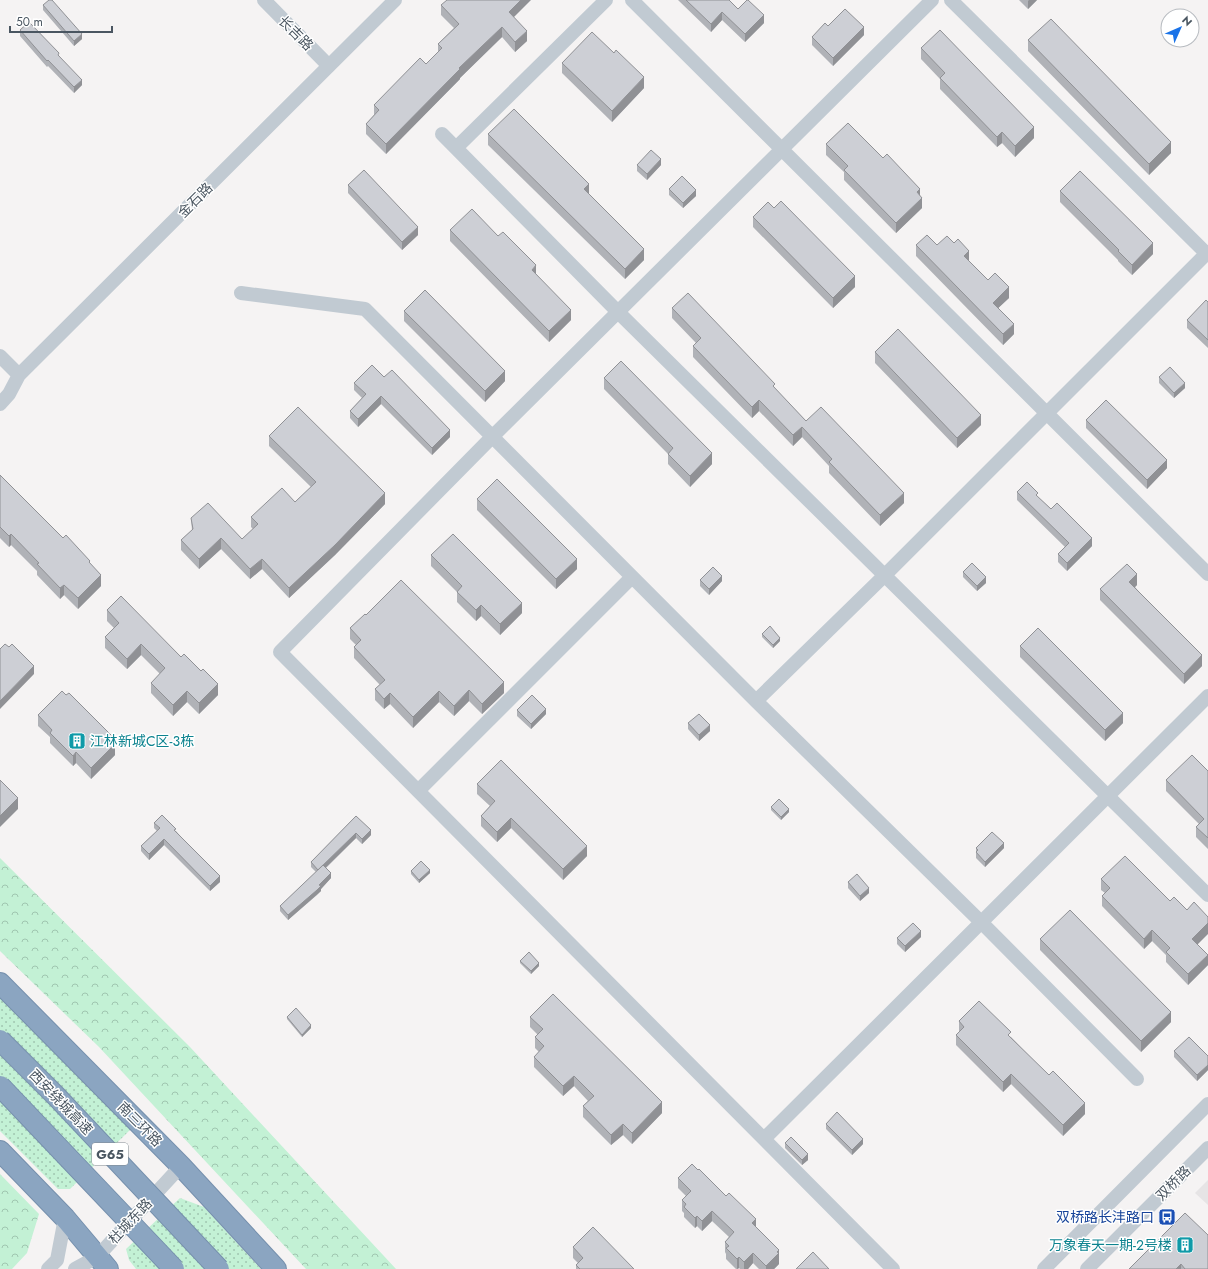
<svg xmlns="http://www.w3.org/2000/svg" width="1208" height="1269" viewBox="0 0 1208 1269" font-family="Jost,'Noto Sans SC',sans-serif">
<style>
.education{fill:#e6e4e5}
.grass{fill:url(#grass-dots)}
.forest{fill:url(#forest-crowns)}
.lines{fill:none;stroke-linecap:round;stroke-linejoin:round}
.highway-casing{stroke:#7690ad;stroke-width:22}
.minor{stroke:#c1cad2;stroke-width:14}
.highway{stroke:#8ba5c1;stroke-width:20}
.highway-bridge-casing{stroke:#7690ad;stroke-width:22;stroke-linecap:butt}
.highway-bridge{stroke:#8ba5c1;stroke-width:20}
.wall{fill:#b0b2b7}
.shaded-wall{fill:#909195}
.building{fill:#cdcfd5;stroke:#909195}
.labels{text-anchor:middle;stroke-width:3;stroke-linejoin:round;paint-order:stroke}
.shield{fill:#fff;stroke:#808990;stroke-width:1}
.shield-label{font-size:13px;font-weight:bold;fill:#4a5661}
.street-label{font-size:14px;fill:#4a5661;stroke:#fff}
.culture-label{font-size:14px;fill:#0d838f;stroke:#fff;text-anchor:start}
.transit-label{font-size:14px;fill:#164399;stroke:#fff;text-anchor:end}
</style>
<defs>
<pattern id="grass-dots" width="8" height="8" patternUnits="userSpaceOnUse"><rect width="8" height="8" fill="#c3f1d5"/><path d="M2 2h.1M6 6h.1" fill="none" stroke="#a0c6b0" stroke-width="1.8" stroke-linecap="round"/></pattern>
<pattern id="forest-crowns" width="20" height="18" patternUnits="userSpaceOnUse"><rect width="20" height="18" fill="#c3f1d5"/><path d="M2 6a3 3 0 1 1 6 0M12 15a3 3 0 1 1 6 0" fill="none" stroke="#a0c6b0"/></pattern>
</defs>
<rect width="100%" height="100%" fill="#f5f3f3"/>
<path class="education" d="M1208 1180V1205L1195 1193Z"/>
<path class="grass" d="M0 998 131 1129 70 1189H58L0 1131Z
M180 1198 204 1207 261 1269H136L129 1260 126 1249Z"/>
<path class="forest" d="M0 858 190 1047 396 1269H306L99 1047 0 951Z
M0 1174 39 1214 27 1253 12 1269H0Z"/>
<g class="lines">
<g class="highway-casing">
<path id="highway" d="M0 983 181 1166 276 1269
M0 1151 65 1218 108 1269"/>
</g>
<path class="minor" d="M264 0 329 66
M632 0 1208 574
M951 0 1208 255
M442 134 618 312 1208 895
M456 148 606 0
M241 293 365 309 756 701 981 922 1137 1079
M0 356 19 375
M0 404 9 394 19 375 395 0
M756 701 885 575 1208 252
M418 791 632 577
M764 1139 1208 696
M48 1269 57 1260 65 1218
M75 1269 97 1257 181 1166
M893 1269 280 652 492 437 932 0
M1044 1269 1208 1104
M1087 1269 1208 1148"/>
<use href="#highway" class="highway"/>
<g class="highway-bridge-casing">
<path id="highway-bridge" d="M0 1040 57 1097 219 1269
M0 1086 174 1269"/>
</g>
<use href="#highway-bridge" class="highway-bridge"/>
</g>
<path class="wall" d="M678 0H729L738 9 764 23 745 42 722 20 711 32Z
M1019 0H1037L1028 9Z
M43 5 82 39 74 46 43 10Z
M441 5 513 17 527 41 515 52 502 37 460 78V79L386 154 366 134V124L374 115V105L426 64 438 52V44L454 28 441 15Z
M828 26 864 35 833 66 812 45V37Z
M20 30 59 56 82 85 74 93 48 66 47 67 20 36Z
M1028 40 1171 153 1149 175 1028 51Z
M921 48 1034 138 1015 157 1002 143 997 147 940 89V79L921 59Z
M562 63 644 88 612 122 562 73Z
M488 134 589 194V195L644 260 625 279 488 145Z
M826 144 920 196 922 208 896 233 844 180V172L826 155Z
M637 165H661L647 180 637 171Z
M348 185 418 235 402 250 348 193Z
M669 189 696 196 683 208 669 195Z
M1060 191 1153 254 1132 275 1118 261V260L1060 202Z
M753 217 855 287 833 308 753 227Z
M450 230 536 274 571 320 549 342 450 241Z
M916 245H937L969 262 988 280 1009 298 998 308 1014 334 1003 345 916 256Z
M1208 302V348L1187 328V320Z
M672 308 775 389 806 421 904 503 880 526 829 473V466L802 437 793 446 759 411 752 418 693 357V346L696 343 672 318Z
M404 311 505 381 485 402 404 321Z
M875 352 981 425 957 448 875 363Z
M384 377 450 437 432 455 381 404 358 427 350 418V411L362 398 354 390V383Z
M1159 377 1185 388 1174 398 1159 383Z
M604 378 712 464 690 487 668 464V454L604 389Z
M1086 420 1167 468 1147 489 1086 428Z
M269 436 385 504 335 555 289 598 262 569 250 579 221 549 199 569 181 550V540L192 530 191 518 242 539 253 529 251 527V517L295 502 311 487 269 446Z
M0 475 63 538 90 564 101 586 78 609 64 595 60 599 37 575V571L11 545 9 547 0 538Z
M1017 492 1038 497 1051 509 1092 546 1067 571 1058 562V554L1065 547 1017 500Z
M477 499 577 569 556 589 477 510Z
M431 555 522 613 500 635 481 616 476 621 457 602V592L431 566Z
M963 572 986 583 977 591 963 577Z
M700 580 722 581 709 595 700 586Z
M1137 585 1135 587 1202 666 1184 684 1100 600V589Z
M107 610 218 695 199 714 187 702 173 716 151 693V683L160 674 141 655 127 669 105 648V637L114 628 107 621Z
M366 615 504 693 482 714 469 701 454 716 439 702 413 728 390 704 384 709 375 700V689L380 685 354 658V647L356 645 350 639V628Z
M762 634 780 641 773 648 762 637Z
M1020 646 1123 723 1105 741 1020 657Z
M517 710 546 714 531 729 517 716Z
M38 715 112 741 115 755 91 779 76 763 73 766 50 743V737L38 726Z
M688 723 710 731 699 741 688 729Z
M1208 771V849L1196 837V827L1199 824 1166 791V780Z
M477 784 587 856 563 880 511 828 497 842 481 826V816L490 806 477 794Z
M771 807 789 812 781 820 771 810Z
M356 816 371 835 362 844 356 838 326 868 331 878 321 889V891L317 895 288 920 280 911V906L316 872 311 867V862Z
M154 823 176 831 220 882 210 891 164 845 149 860 141 851V846L157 831 154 828Z
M976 848H1004L985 867 976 858Z
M411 871 430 873 419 883 411 874Z
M1101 879 1197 944 1208 965 1188 985 1166 962V955L1152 941 1144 949 1102 906V896L1105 893 1101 890Z
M848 882 869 893 860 901 848 888Z
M921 937 905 952 897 944V938Z
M1040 939 1171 1022 1141 1052 1040 950Z
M520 961 539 966 531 974 520 963Z
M287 1017 311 1028 302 1037 287 1019Z
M530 1017 662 1113 632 1144 623 1135 611 1145 583 1117V1106L588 1101 574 1086 563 1096 534 1067V1057L539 1052 535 1048V1037L538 1035 530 1027Z
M959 1021 1011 1037 1085 1114 1063 1136 1011 1084 1003 1092 956 1045V1035L959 1032Z
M1174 1051 1208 1056V1070L1197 1081 1174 1057Z
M826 1124 863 1144 852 1155 826 1129Z
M785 1143 808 1160 802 1165 785 1148Z
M678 1178 756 1227 779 1250V1264L774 1269H759L753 1263 748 1269H740L739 1268 738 1269H736L726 1259V1254L725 1252V1242L729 1237 712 1221 702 1231 697 1226 695 1228 684 1217V1213L682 1211V1200L686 1196 678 1188Z
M1208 1235V1269H1129Z
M573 1247 634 1269H576V1265L578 1263 573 1258Z"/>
<path class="shaded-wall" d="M521 0H531L509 22V12Z
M1029 0H1037L1028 9V1Z
M722 12V20L711 32V24Z
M764 15V23L745 42V34Z
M502 27V37L460 78V79L386 154V144L459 68Z
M864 27V35L833 66V58Z
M527 31V41L515 52V42Z
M82 34V39L74 46V41Z
M644 77V88L612 122V111Z
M82 80V85L74 93V87Z
M1034 127V138L1015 157V146Z
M1002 132V143L997 147V137Z
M1171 142V153L1149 175V164Z
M661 159V165L647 180V174Z
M589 184V194L584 200V189Z
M920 189V199L917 192Z
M696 190V196L683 208V203Z
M922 198V208L896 233V223Z
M418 227V235L402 250V242Z
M1153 243V254L1132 275V265Z
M644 249V260L625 279V269Z
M969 251V261L964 256Z
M536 265V276L532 270Z
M855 276V287L833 308V298Z
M1009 287V298L993 313V303Z
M571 310V320L549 342V331Z
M1014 324V334L1003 345V334Z
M505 371V381L485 402V391Z
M1185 383V388L1174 398V393Z
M381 396V404L358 427V419Z
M759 400V411L752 418V407Z
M981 415V425L957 448V438Z
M802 427V437L793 446V435Z
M450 430V437L432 455V448Z
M712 453V464L690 487V476Z
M1167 460V468L1147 489V480Z
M385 493V504L335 555 289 598V588Z
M904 493V503L880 526V515Z
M11 534V545L9 547V536Z
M221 538V549L199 569V559Z
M1092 538V546L1067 571V563Z
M262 559V569L250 579V569Z
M577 559V569L556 589V579Z
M1137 574V585L1129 593V582Z
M101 575V586L78 609V598Z
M722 576V581L709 595V589Z
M986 577V583L977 591V586Z
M64 585V595L60 599V588Z
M522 603V613L500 635V624Z
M481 605V616L476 621V610Z
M780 638V641L773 648V645Z
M141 644V655L127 669V659Z
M1202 655V666L1184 684V674Z
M34 666V674L0 709V701Z
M504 682V693L482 714V704Z
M218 684V695L199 714V703Z
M469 690V701L454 716V706Z
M187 691V702L173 716V705Z
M439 691V702L413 728V717Z
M390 693V704L384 709V699Z
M546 709V714L531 729V724Z
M1123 713V723L1105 741V730Z
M710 725V731L699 741V735Z
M115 744V755L91 779V768Z
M76 752V763L73 766V756Z
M18 798V809L0 827V816Z
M789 809V812L781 820V817Z
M511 818V828L497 842V832Z
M371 830V835L362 844V839Z
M356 833V838L318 875V870Z
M164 839V845L149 860V854Z
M1004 843V848L985 867V862Z
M587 846V856L563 880V869Z
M430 870V873L419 883V880Z
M331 873V878L321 889V891L288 920V915Z
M220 876V882L210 891V886Z
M869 888V893L860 901V896Z
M1208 923V934L1192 950V939Z
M1152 930V941L1144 949V939Z
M921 931V937L905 952V946Z
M1208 955V965L1188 985V974Z
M539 963V966L531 974V971Z
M1171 1012V1022L1141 1052V1041Z
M311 1025V1028L302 1037V1035Z
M1208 1065V1070L1197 1081V1075Z
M1011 1074V1084L1003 1092V1082Z
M574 1076V1086L563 1096V1086Z
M662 1102V1113L632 1144V1133Z
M1085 1103V1114L1063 1136V1125Z
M623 1124V1135L611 1145V1135Z
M863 1139V1144L852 1155V1150Z
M808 1154V1160L802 1165V1160Z
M712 1211V1221L702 1231V1221Z
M697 1216V1226L695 1228V1218Z
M756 1219V1230L752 1223Z
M779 1250V1264L774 1269H766V1266Z
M753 1253V1263L748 1269H744V1262Z
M739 1257V1268L737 1269V1259Z
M1181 1264V1269H1176Z"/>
<path class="building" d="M49 0H52L82 34 74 41 43 5Z
M447 0H521L509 12 527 31 515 42 502 27 459 68 460 69 386 144 366 124 379 110 374 105 420 58 426 64 442 48 438 44 459 24 441 5Z
M686 0H729L738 9 747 0H748L764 15 745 34 722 12 711 24Z
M845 9 864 27 833 58 812 37 825 23 828 26Z
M1051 19 1171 142 1149 164 1028 40Z
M29 22 59 53 58 55 82 80 74 87 48 60 47 61 20 30Z
M940 30 1034 127 1015 146 1002 132 997 137 940 78 945 73 921 48Z
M592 32 614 53 616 50 644 77 612 111 562 63Z
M514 109 589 184 584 189 644 249 625 269 488 134Z
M848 123 883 158 887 154 920 189 917 192 922 198 896 223 844 170 848 166 826 144Z
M651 150 661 159 647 174 637 165Z
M364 170 418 227 402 242 348 185Z
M1080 171 1153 243 1132 265 1118 251 1119 250 1060 191Z
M682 176 696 190 683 203 669 189Z
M781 201 855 276 833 298 753 217 768 202 774 208Z
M472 209 498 236 503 232 536 265 532 270 571 310 549 331 450 230Z
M927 235 937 245 947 236 954 243 958 239 969 251 964 256 988 280 995 273 1009 287 993 303 1014 324 1003 334 916 245Z
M425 290 505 371 485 391 404 311Z
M688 293 775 384 773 386 806 421 821 407 904 493 880 515 829 462 832 459 802 427 793 435 759 400 752 407 693 346 701 338 672 308Z
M1206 300 1208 302V340L1187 320Z
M898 329 981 415 957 438 875 352Z
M621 361 712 453 690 476 668 454 673 448 604 378Z
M372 365 384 377 392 370 450 430 432 448 381 396 358 419 350 411 366 394 354 383Z
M1170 367 1185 383 1174 393 1159 377Z
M1106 400 1167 460 1147 480 1086 420Z
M298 407 385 493 335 545 289 588 262 559 250 569 221 538 199 559 181 540 193 529 191 518 208 503 242 539 258 524 251 517 282 488 295 502 316 482 269 436Z
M0 475 63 538 66 535 90 561 89 562 101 575 78 598 64 585 60 588 37 564 39 563 11 534 9 536 0 527Z
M497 479 577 559 556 579 477 499Z
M1027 482 1038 493 1036 495 1051 509 1057 503 1092 538 1067 563 1058 554 1069 543 1017 492Z
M453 534 522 603 500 624 481 605 476 610 457 592 462 586 431 555Z
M972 563 986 577 977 586 963 572Z
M1127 564 1137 574 1129 582 1202 655 1184 674 1100 589Z
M713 567 722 576 709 589 700 580Z
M401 580 504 682 482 704 469 690 454 706 439 691 413 717 390 693 384 699 375 689 385 680 354 647 361 640 350 628 365 614 366 615Z
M121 596 181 657 184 654 201 671 203 669 218 684 199 703 187 691 173 705 151 683 165 668 141 644 127 659 105 637 119 623 107 610Z
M770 626 780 638 773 645 762 634Z
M1038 628 1123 713 1105 730 1020 646Z
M5 644 9 647 12 644 34 666 0 701V649Z
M62 691 66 695 69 693 112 736 110 739 115 744 91 768 76 752 73 756 50 733 52 730 38 715Z
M532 695 546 709 531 724 517 710Z
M699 714 710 725 699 735 688 723Z
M1192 755 1208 771V838L1196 827 1204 819 1166 780Z
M501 760 587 846 563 869 511 818 497 832 481 816 495 801 477 784Z
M0 780 18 798 0 816Z
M779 799 789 809 781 817 771 807Z
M162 815 176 829 174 830 220 876 210 886 164 839 149 854 141 846 160 828 154 823Z
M356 816 371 830 362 839 356 833 318 870 311 862Z
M992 832 1004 843 985 862 976 852 978 850 976 848Z
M1125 856 1170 901 1174 897 1187 910 1194 902 1208 917V923L1192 939 1208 955 1188 974 1166 952 1170 948 1152 930 1144 939 1102 896 1110 888 1101 879Z
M421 861 430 870 419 880 411 871Z
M323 865 331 873 319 885 321 886 317 890 288 915 280 906Z
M857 874 869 888 860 896 848 882Z
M1070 910 1171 1012 1141 1041 1040 939Z
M913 923 921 931 905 946 897 938Z
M529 952 539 963 531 971 520 961Z
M553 994 662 1102 632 1133 623 1124 611 1135 583 1106 594 1096 574 1076 563 1086 534 1057 544 1046 535 1037 543 1029 530 1017Z
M979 1001 1011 1032 1008 1035 1049 1075 1053 1071 1085 1103 1063 1125 1011 1074 1003 1082 956 1035 964 1027 959 1021Z
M296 1008 311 1025 302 1035 287 1017Z
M1189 1037 1208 1056V1065L1197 1075 1174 1051Z
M837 1112 863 1139 852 1150 826 1124Z
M791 1137 808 1154 802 1160 785 1143Z
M692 1164 698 1170 699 1169 726 1196 729 1193 756 1219 752 1223 779 1250 777 1252 779 1253 766 1266 753 1253 744 1262 739 1257 737 1259 726 1248 729 1246 725 1242 734 1232 712 1211 702 1221 697 1216 695 1218 684 1207 686 1204 682 1200 691 1191 678 1178Z
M1185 1213 1208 1235V1269H1185L1181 1264 1176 1269H1129Z
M593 1227 634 1269H580L576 1265 583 1258 573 1247Z
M813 1252 829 1269H796Z"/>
<defs>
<g id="building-square" transform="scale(0.9)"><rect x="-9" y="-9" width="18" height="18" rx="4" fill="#0f9aa8" stroke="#fff"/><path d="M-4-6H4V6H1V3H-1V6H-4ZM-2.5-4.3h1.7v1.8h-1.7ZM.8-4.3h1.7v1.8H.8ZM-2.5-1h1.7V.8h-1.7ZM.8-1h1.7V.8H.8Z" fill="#fff"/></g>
<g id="bus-square" transform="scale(0.9)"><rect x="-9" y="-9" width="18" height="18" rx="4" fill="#1a4fb4" stroke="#fff"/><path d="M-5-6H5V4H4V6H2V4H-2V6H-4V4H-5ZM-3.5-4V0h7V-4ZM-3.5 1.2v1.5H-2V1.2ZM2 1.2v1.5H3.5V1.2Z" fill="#fff"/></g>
</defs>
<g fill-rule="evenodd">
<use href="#building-square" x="77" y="741"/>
<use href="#bus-square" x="1167" y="1217"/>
<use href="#building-square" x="1185" y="1245"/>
</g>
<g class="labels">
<rect class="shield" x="92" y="1143" width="36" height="22" rx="3"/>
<g class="shield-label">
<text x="110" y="1159">G65</text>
</g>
<g class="street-label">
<text transform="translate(296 33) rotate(45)" y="5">长吉路</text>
<text transform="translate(195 200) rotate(-45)" y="5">金石路</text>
<text transform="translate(61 1102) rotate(46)" y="5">西安绕城高速</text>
<text transform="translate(140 1124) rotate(45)" y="5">南三环路</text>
<text transform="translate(1173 1183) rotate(-45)" y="5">双桥路</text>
<text transform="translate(130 1221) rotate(-47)" y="5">杜城东路</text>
</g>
<g class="culture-label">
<text x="90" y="746">江林新城C区-3栋</text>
<text x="1172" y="1250" text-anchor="end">万象春天一期-2号楼</text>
</g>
<g class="transit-label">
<text x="1154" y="1222">双桥路长沣路口</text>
</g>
</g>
<g transform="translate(1180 28) rotate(45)"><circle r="19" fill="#ffffff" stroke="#b7bbc0"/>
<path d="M0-3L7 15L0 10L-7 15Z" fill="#1a73e8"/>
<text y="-6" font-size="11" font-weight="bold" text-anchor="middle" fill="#4a5661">N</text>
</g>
<path d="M10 26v6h102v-6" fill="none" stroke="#4a5661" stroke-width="2"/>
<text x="16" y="26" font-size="12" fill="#4a5661" stroke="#ffffff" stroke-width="3" paint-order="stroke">50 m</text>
</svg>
